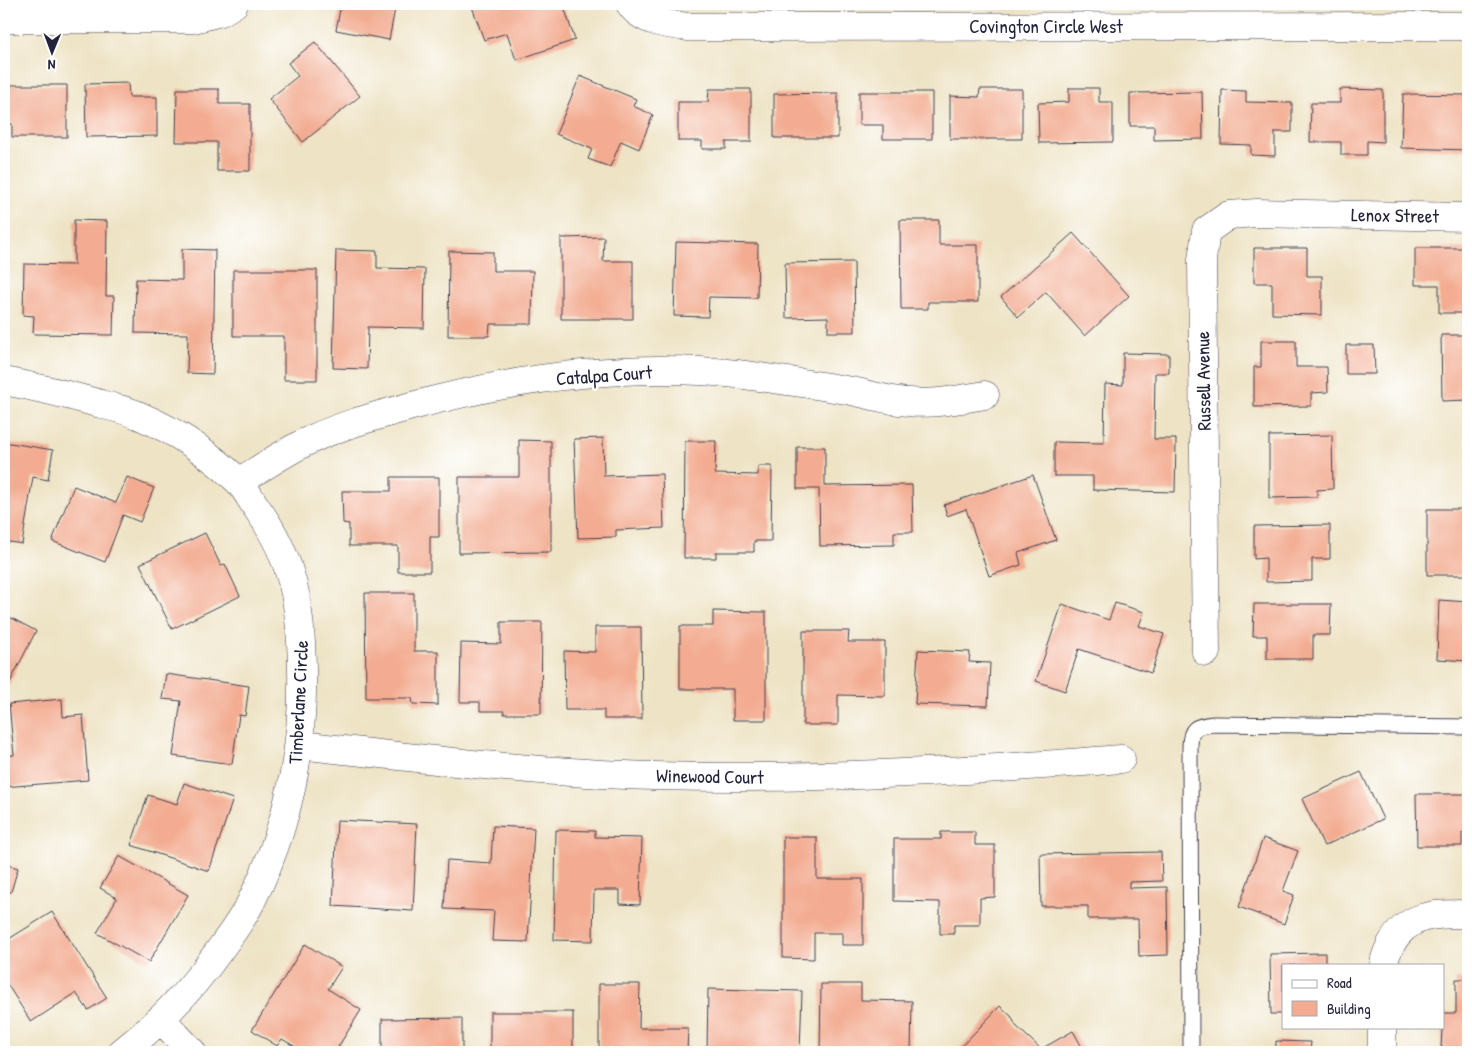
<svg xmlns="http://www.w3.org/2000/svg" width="1472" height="1056" viewBox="0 0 1472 1056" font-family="'Patrick Hand',sans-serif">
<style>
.building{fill:#f3ac91}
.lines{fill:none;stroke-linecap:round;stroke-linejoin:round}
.service-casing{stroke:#413f50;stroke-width:17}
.minor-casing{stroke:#413f50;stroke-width:29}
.service{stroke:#fff;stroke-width:15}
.minor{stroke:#fff;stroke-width:28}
.labels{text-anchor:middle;stroke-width:5;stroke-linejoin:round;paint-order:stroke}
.street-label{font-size:19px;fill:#22223b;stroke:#fff}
</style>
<rect width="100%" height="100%" fill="#fff"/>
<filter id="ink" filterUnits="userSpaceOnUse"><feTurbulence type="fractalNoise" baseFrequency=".02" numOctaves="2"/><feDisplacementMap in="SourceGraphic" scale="10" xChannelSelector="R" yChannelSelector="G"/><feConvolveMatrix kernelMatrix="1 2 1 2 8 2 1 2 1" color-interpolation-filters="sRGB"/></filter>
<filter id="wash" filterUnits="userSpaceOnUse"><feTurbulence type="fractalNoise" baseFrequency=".0096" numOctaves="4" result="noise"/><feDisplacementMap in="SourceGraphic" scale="20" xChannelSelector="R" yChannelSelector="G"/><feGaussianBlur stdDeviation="1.12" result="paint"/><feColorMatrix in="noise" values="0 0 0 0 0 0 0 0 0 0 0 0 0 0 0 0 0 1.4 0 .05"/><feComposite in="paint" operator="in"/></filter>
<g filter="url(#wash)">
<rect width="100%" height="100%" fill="#eee3c5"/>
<g id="blocks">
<path class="building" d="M341 4H396L389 40 336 30Z
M471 4H563L575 40 516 60 507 33 484 40Z
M315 42 360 96 303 142 269 99 298 76 288 63Z
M580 76 636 99 633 106 653 115 639 149 621 141 610 167 588 159 592 149 556 134Z
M128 83 129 97H157V136L86 137 85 84Z
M4 85H67V137H12V124H4Z
M1069 88H1099V102H1113V142L1039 143 1038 103 1069 102Z
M177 89H219V104H250V171H217V142H176Z
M709 89H751V142H726V149H702V141H678V102H708Z
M980 89H1022V139H950V96L979 97Z
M1340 89 1383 90V142L1367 141V155H1341V142H1310L1311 103H1340Z
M1222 90 1246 91V102L1292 103V132H1275V156L1251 155V145L1221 144Z
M859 92H932V139H883V125H859Z
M1202 92 1203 139 1154 140V126H1130V93Z
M838 93V138H774V94Z
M1403 94 1468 95V150L1401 148Z
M74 220 107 221 106 296H114L113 335 33 334 34 316 23 315 24 264 74 265Z
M900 220H939V245H978V302H928V309H901Z
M1073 233 1129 296 1085 336 1046 292 1018 317 1001 297Z
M604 237 603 261H633V319H561V238Z
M676 242 758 244 757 298 709 297 708 317 674 316Z
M1254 248H1307V276H1322V315L1272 314V283H1254Z
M1415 248H1468V313H1439V285H1415Z
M182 249 215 250 213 374 187 373 188 334 135 333 136 279 182 280Z
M336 250 377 251V268L425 269 424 328 368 327 367 369 333 368Z
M449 251 493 252V271H533L532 324H490L489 336H448Z
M854 262 855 332H828V317L786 318 785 263Z
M233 270H317V380H284V336H233Z
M1441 335H1468V400L1442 401Z
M1261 341H1296V367H1327L1328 392 1311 393V406L1254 407V367H1261Z
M1346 345H1374L1375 374H1346Z
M1123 353 1169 354V373H1155L1154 439H1176L1175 492 1093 490V476H1054V442L1104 443 1105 384 1123 385Z
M1332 435 1333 489 1317 490V497L1269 498V436Z
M603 438 604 476 662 474 664 528 616 530V537L578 538 574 439Z
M519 440 551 441V552L459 553V477H519Z
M685 441H716L715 474 758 475V466H772L771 541H754V552H716V558H684Z
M4 442 53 450 48 480 33 477 22 544 4 541Z
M797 447H825V486L912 485 913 532H894V545L820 546 819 489H797Z
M1033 475 1056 540 1018 553 1021 565 989 576 966 509 947 516 944 505Z
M127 477 154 488 140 522 123 515 105 562 52 541 74 486 116 503Z
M391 477H439V537H430V572H398V546H349V524L343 523 342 491H391Z
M1427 509H1468V575H1427Z
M1330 525V559H1312V581L1266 582V558L1254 559V526Z
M205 533 221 566 225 564 240 596 172 629 140 564Z
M365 593H414V651H438V705L413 704 412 698H366Z
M1439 600 1468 602V661L1437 659Z
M1115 603 1144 612 1139 626 1164 634 1151 673 1079 649 1065 691 1036 681 1062 604 1109 620Z
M1254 604H1331L1330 635H1313V659H1267V636H1253Z
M713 611 766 612V720H733V689H680V626H713Z
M4 614 36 631 7 688 4 687Z
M501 622H542L541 714H504V711H480V702H460L461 643 501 644Z
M595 627H641L642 719H604V710H565L564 651 595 652Z
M803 631H849L848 642H885V696L838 695V725H803Z
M918 650 970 652 969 662 990 663 988 706 915 704Z
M166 674 249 686 245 716 239 715 232 764 173 756 181 701 162 699Z
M62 699 63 717 83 715 88 780 4 787V756L14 755 9 704Z
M1361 772 1383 819 1324 846 1302 799Z
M184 783 233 799 209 871 131 845 148 795 177 804Z
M1416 794H1468V833H1462V846H1417Z
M337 820 417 824 413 911 333 906Z
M493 826 534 828 528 942 492 941 494 911 444 909 447 860 491 863Z
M556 830 595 831V837L642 838 640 905 620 904V890H594L593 941 554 940Z
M941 832H975V845H995V897L980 898V925H954V934H940V902L894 901V839H941Z
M783 837H817V879H863V945H842V933H814V959L783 958Z
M1263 838 1298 851 1283 891 1294 895 1284 924 1239 907Z
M1161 852 1162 881 1129 882V888L1167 887 1168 955 1139 956 1138 919H1088V906H1041L1040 854Z
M4 856 8 865 18 868 11 892 4 891Z
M119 856 188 895 149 962 97 933 117 898 100 888Z
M52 912 107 998 88 1010 76 993 31 1022 4 979V942Z
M305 944 342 967 328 989 361 1010 335 1052H304L282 1039 277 1046 252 1030Z
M1325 953V965H1283V1014H1271L1270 954Z
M1456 979H1468V1047H1441L1443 1013H1456Z
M599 984H640L639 1028H688L687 1052H599Z
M821 984H861V1000L912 1001 911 1052H820Z
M708 989 802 991 800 1052H707Z
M1000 1006 1011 1016 1016 1026 1041 1049 1073 1031 1082 1047 1077 1052H956Z
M490 1012H573V1052H490Z
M462 1018V1052H382V1019Z
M1276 1041 1311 1042 1310 1052H1276Z"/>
</g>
</g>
<g filter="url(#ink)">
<use href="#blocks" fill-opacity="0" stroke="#413f50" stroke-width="1"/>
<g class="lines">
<g class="service-casing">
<path id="service" d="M1191 1052 1190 747C1190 728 1195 726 1213 724L1468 727"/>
</g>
<g class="minor-casing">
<path id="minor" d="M630 4C641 22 670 25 689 27L1468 26
M4 19H194L221 12 234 4
M4 381C37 387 69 395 101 404 114 408 128 410 140 416 175 431 210 454 238 481 245 488 250 498 256 507 294 559 301 607 302 669 304 751 288 828 251 902 243 918 232 933 221 948 193 988 161 1022 122 1052
M239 482C263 467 286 451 312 439 342 425 376 416 408 407 514 378 627 362 737 374 775 379 813 384 852 391 871 395 889 401 909 402 935 405 960 399 985 395
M1206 652 1202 260 1206 231 1229 215 1257 213 1468 217
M300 745C418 758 535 773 654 776 810 780 966 772 1121 759
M1384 965C1384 958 1387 953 1390 946 1407 913 1435 914 1468 914
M161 1019 192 1052
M1382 1052V1027"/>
</g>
<use href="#service" class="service"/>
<use href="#minor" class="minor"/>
</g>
</g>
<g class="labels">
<g class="street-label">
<text x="1046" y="33">Covington Circle West</text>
<text transform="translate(1395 215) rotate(1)" y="7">Lenox Street</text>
<text transform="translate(604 375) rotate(-4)" y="7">Catalpa Court</text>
<text transform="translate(1203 381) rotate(-91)" y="7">Russell Avenue</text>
<text transform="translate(298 702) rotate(-87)" y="7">Timberlane Circle</text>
<text transform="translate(710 776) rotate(1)" y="7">Winewood Court</text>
</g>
</g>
<rect width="1472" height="1056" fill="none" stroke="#fff" stroke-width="20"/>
<rect x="1282" y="964" width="162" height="65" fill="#ffffff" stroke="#a7a7b1"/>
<rect x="1292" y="980" width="25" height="8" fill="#ffffff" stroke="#a7a7b1"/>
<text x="1327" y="988" font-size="15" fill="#22223b">Road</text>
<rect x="1292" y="1001" width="25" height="15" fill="#f3ac91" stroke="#a7a7b1"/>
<text x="1327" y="1014" font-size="15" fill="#22223b">Building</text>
<g transform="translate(52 52) rotate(181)" stroke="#ffffff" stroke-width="4" paint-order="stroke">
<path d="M0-4L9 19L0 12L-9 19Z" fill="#22223b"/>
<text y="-8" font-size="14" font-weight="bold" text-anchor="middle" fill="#22223b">N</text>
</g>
</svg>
